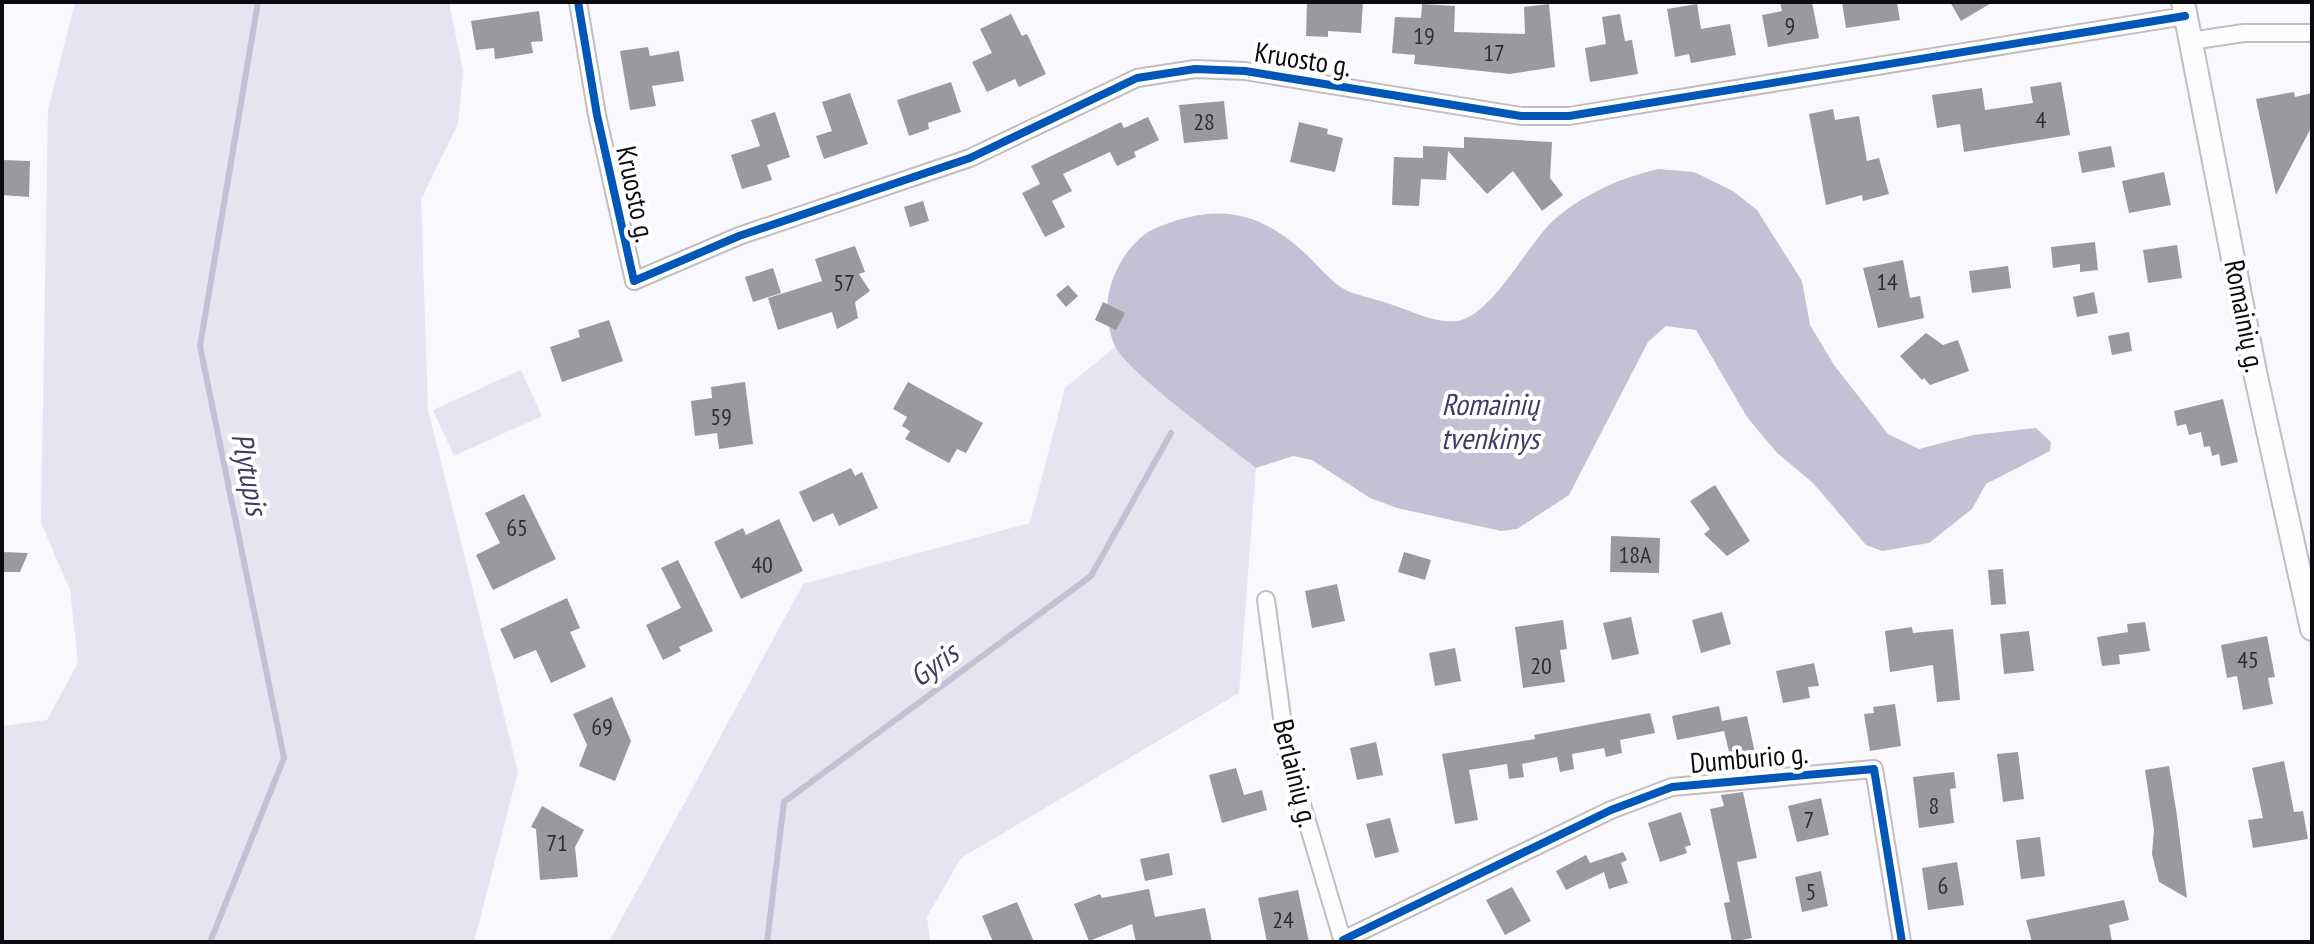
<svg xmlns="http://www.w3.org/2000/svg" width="2314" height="944" viewBox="0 0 2314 944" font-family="'PT Sans Narrow',sans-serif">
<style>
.green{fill:#e5e4f0}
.water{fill:#c4c1d6}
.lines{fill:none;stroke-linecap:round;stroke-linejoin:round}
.stream{stroke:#c4c1d6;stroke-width:6}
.building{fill:#9a9a9e}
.minor-casing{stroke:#bfbfc3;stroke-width:20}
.secondary-casing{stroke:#bfbfc3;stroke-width:26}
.minor{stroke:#fefeff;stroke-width:16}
.secondary{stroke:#fefeff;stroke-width:22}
.cycleway-casing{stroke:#fff;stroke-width:13}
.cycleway{stroke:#0057b8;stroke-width:8}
.labels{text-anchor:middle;stroke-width:8;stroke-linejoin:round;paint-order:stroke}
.number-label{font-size:24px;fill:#2f2f33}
.street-label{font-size:28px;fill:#0b0b0f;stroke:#fff}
.water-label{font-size:30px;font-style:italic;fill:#443a65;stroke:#fff}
</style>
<rect width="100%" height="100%" fill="#f9f9fd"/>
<path class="green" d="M75 2H449L463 71 458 124 421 199 428 410 518 772 474 942H2V726L47 720 78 663 70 590 41 523 48 109Z
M1115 347 1140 374 1256 468 1239 693 961 858 927 917 930 942H609L803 584 1030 523 1065 388Z
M521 370 542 416 454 456 433 410Z"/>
<path class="water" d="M1658 169 1694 172 1733 191 1757 210 1802 281 1810 325 1834 365 1888 434 1919 449 1973 435 2036 428 2051 442 2050 451 1986 484 1972 509 1929 543 1882 551 1866 545 1813 483 1777 453 1747 417 1696 330 1666 326 1648 342 1569 495 1517 529 1501 531 1397 508 1370 498 1312 460 1293 456 1256 468C1229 446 1126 371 1115 346 1109 334 1106 311 1108 298 1112 270 1132 237 1158 227 1220 202 1262 211 1311 259 1322 270 1338 289 1353 293 1368 298 1383 301 1399 307 1418 314 1436 323 1457 321 1493 316 1528 242 1556 218 1586 193 1620 178 1658 169Z"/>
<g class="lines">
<path class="stream" d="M210 942 284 758 200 346 258 2
M767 942 784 802 1091 576 1171 433"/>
</g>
<path class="building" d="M1307 2H1363L1361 33 1328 31V37L1306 36Z
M1780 2H1812L1819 38 1768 47 1762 15 1782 11Z
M1842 2H1897L1900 20 1846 28Z
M1950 2H1993L1961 21Z
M1422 4 1455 6 1454 32 1525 34 1524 7 1549 4 1555 67 1510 74 1414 64 1415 55 1392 53 1395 17 1421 18Z
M1697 4 1701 29 1730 24 1736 55 1691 63 1689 54 1675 57 1667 9Z
M539 11 543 41 531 42 533 53 495 59 494 48 476 50 471 21Z
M1011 14 1022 36 1027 34 1046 74 1019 87 1015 79 987 92 972 62 992 53 980 29Z
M1620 14 1625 41 1632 40 1638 74 1590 82 1585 48 1606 44 1602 17Z
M648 47 650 56 679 51 684 81 652 86 656 106 630 110 620 51Z
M951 82 961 112 928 123 929 129 909 136 897 100Z
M2061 82 2070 135 1964 152 1960 124 1937 128 1932 95 1982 88 1985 110 2033 103 2030 87Z
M2294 92 2295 97 2312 93V126L2276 195 2256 99Z
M850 93 868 144 824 159 816 136 832 131 822 102Z
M1224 101 1228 139 1184 143 1179 105Z
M1833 109 1835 120 1859 116 1867 161 1879 158 1889 194 1863 201 1862 195 1826 205 1809 114Z
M775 112 790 157 767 165 772 180 742 189 731 155 760 146 751 120Z
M1148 117 1159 140 1134 152 1136 157 1117 166 1110 152 1063 174 1072 191 1052 201 1065 227 1045 237 1022 193 1040 184 1031 166 1121 122 1124 128Z
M1299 122 1328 129 1327 134 1343 138 1335 172 1290 162Z
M1464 137 1552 142 1550 178 1563 195 1542 211 1513 171 1487 194 1448 151 1446 180 1421 179 1419 206 1392 205 1394 157 1423 158V146L1464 148Z
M2111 146 2115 167 2082 173 2078 152Z
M2 160 30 161 29 197 2 195Z
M2164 172 2171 205 2129 213 2122 181Z
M923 201 929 221 910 227 904 207Z
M2095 242 2098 270 2080 272V264L2053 268 2051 247Z
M2177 245 2182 278 2148 283 2143 250Z
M855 246 865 272 859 274 870 291 855 302 858 318 837 329 832 312 778 330 768 298 822 281 815 259Z
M1903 260 1910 298 1920 296 1924 318 1878 328 1863 268Z
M2008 266 2011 288 1972 293 1969 271Z
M773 268 781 293 753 302 745 277Z
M1068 285 1078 296 1066 307 1056 295Z
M2094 292 2098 313 2077 317 2073 297Z
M1103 302 1125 313 1116 330 1095 320Z
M609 320 623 361 562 382 550 347 580 337 578 330Z
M2129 332 2132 351 2112 355 2108 336Z
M1926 333 1943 345 1958 340 1969 371 1930 385 1924 378 1922 380 1900 356Z
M745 382 753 444 719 449 717 433 695 436 691 401 712 398 711 387Z
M908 382 983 423 966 453 957 449 949 463 905 439 910 431 902 426 907 417 893 409Z
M2223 399 2238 462 2221 466 2219 454 2212 456 2210 446 2204 447 2201 432 2189 435 2186 424 2177 426 2174 411Z
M851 468 855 476 862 472 878 508 839 526 833 513 813 522 799 492Z
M1715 485 1750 541 1727 556 1704 534 1710 529 1690 501Z
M524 494 556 559 493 590 476 555 500 543 485 513Z
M779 519 803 571 741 599 714 542 743 528 746 535Z
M1611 536 1660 538 1659 573 1610 572Z
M2 552 28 553 20 572H2Z
M1404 552 1431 560 1425 580 1398 572Z
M678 560 713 631 679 647 681 651 663 660 646 625 681 608 661 568Z
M2003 569 2006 604 1991 605 1988 570Z
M1337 584 1345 621 1312 628 1305 591Z
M567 598 580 628 570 632 586 667 551 683 536 650 514 659 500 629Z
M1722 612 1731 644 1701 653 1692 620Z
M1631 617 1639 654 1612 660 1603 623Z
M1563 620 1567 649 1560 650 1565 682 1523 688 1515 627Z
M2145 622 2150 651 2119 655 2120 664 2102 666 2097 637 2128 632 2127 624Z
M1912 627 1913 633 1953 629 1960 700 1937 702 1933 665 1890 672 1885 631Z
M2029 631 2034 671 2004 674 2000 634Z
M2267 636 2275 677 2268 678 2273 704 2243 710 2237 676 2227 678 2221 645Z
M1455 648 1461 681 1435 686 1429 653Z
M1814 663 1819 686 1808 687 1810 698 1783 703 1776 671Z
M612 697 631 741 615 781 579 766 587 745 573 714Z
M1895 704 1901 746 1870 751 1864 714 1874 713 1873 707Z
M1719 706 1722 721 1747 716 1757 762 1733 768 1724 731 1677 740 1672 716Z
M1650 713 1655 733 1620 740 1622 753 1606 757 1604 748 1572 754 1574 769 1560 772 1557 757 1522 764 1524 777 1509 779 1507 764 1469 770 1478 820 1455 824 1442 754 1535 739 1534 735Z
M1376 742 1383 775 1357 780 1350 748Z
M2018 752 2024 799 2003 802 1997 754Z
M2284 761 2294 812 2303 811 2308 839 2253 848 2248 820 2263 818 2252 768Z
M2169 766 2177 816 2187 898 2159 882 2152 854 2154 830 2145 770Z
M1236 768 1244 795 1262 790 1267 810 1222 823 1209 775Z
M1954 772 1956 788 1950 789 1954 823 1919 828 1913 777Z
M1743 792 1757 858 1737 862 1752 938 1732 942 1724 903 1730 902 1710 809 1724 806 1721 795Z
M1821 798 1829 835 1797 842 1788 806Z
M542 806 584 830 575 847 578 877 540 880 536 829 531 827Z
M1681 812 1691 845 1685 847 1687 853 1660 862 1648 823Z
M1390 818 1399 852 1375 858 1366 824Z
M2040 837 2045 876 2021 879 2016 840Z
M1623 852 1627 860 1621 863 1628 883 1609 889 1604 872 1566 890 1556 871 1586 855 1590 863Z
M1169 853 1173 875 1145 881 1140 859Z
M1957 862 1964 905 1928 910 1922 868Z
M1821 871 1828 906 1802 912 1795 877Z
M1512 887 1531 921 1505 935 1486 900Z
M1149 889 1155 917 1205 908 1212 942H1136L1132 924 1089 941 1074 904 1100 894 1102 898Z
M1298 890 1309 942H1267L1258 898Z
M2124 900 2129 920 2109 925 2112 942H2032L2026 920Z
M1017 902 1034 942H993L982 916Z"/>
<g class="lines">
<g class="minor-casing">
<path id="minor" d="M578 2 597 115 634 281 739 236 970 158 1137 78 1195 69 1245 71 1521 116H1569L2185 16
M2190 41 2244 33H2312
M1266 600 1287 754 1343 942
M1343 940 1611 810 1672 787 1874 769 1902 942"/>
</g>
<g class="secondary-casing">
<path id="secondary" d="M2183 2 2256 377 2312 629"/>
</g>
<use href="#minor" class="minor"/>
<use href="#secondary" class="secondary"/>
<g class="cycleway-casing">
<path id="cycleway" d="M578 2 597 115 634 281 739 236 970 158 1137 78 1195 69 1245 71 1521 116H1569L2185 16
M1343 940 1611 810 1672 787 1874 769 1902 942"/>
</g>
<use href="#cycleway" class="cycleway"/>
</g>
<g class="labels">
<g class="number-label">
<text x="1790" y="34">9</text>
<text x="1424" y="44">19</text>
<text x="1494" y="61">17</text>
<text x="2041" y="128">4</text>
<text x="1204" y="130">28</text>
<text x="1887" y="290">14</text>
<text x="844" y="291">57</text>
<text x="721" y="425">59</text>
<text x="517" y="536">65</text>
<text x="1635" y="563">18A</text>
<text x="762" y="573">40</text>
<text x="2248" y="668">45</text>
<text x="1541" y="674">20</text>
<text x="602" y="735">69</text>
<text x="1934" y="814">8</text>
<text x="1809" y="828">7</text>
<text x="557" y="851">71</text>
<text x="1943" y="894">6</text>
<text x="1811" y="900">5</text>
<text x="1283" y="928">24</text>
</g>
<g class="street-label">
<text transform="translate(1303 59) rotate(9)" y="10">Kruosto g.</text>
<text transform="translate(636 194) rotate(78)" y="10">Kruosto g.</text>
<text transform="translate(2245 316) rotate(79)" y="10">Romainių g.</text>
<text transform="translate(1749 758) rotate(-5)" y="10">Dumburio g.</text>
<text transform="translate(1296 773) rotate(76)" y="10">Berlainių g.</text>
</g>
<g class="water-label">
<text x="1490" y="415">Romainių<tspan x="1490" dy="34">tvenkinys</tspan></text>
<text transform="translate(249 474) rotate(79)" y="10">Plytupis</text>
<text transform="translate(934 665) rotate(-36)" y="10">Gyris</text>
</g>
</g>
<rect width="2314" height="944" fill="none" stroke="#0b0b0f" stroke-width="8"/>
</svg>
